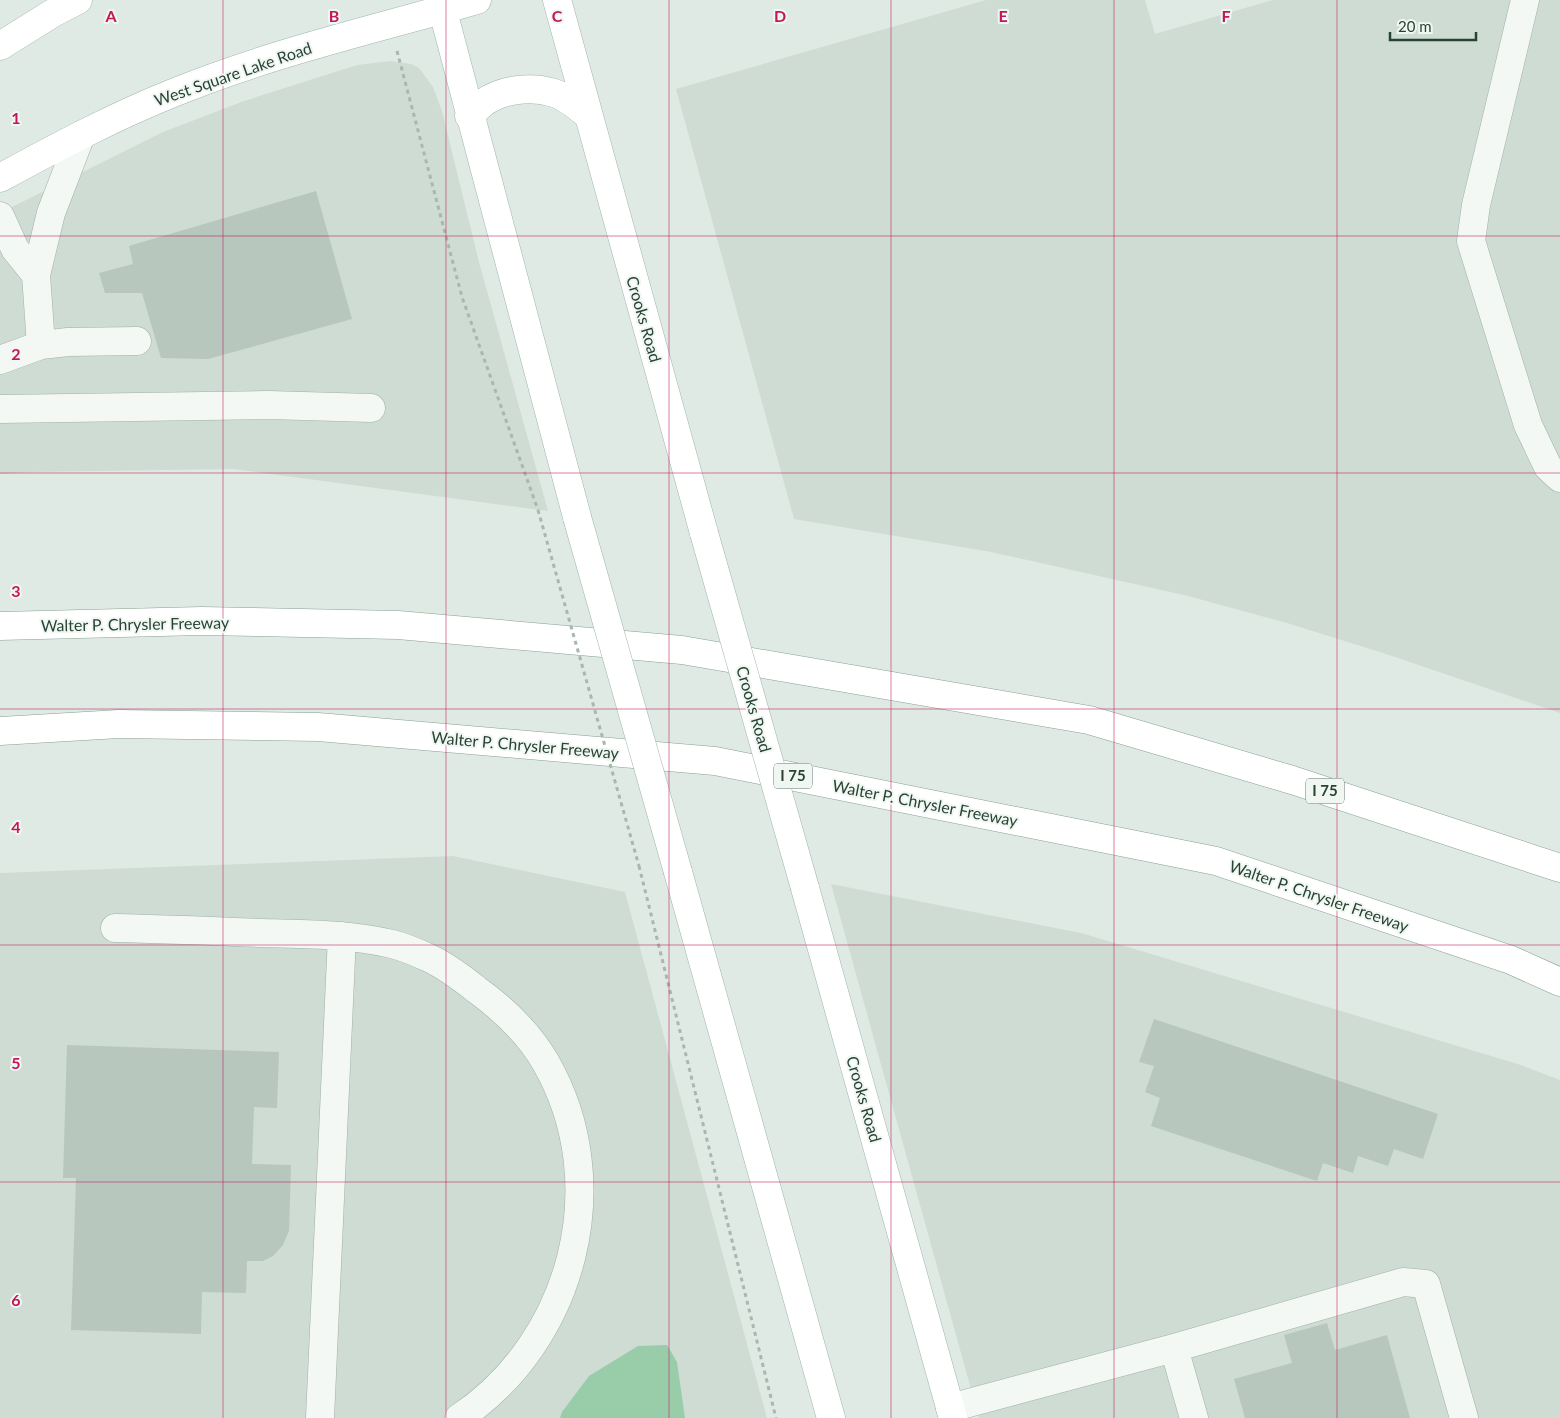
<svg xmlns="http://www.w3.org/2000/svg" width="1560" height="1418" viewBox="0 0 1560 1418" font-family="Lato,sans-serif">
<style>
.built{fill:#cedcd3}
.water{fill:#99cca9}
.building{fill:#b7c7be}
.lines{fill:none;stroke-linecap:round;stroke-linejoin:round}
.minor-casing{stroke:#a1b1a8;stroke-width:29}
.major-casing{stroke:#9fb6a8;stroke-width:29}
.highway-casing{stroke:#87a191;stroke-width:29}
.path{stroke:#aab6af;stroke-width:3;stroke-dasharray:4 4;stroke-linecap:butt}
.minor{stroke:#f3f8f5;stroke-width:28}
.major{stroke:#fff;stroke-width:28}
.highway{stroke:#fff;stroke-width:28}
.major-bridge-casing{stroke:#9fb6a8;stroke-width:29;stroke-linecap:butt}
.path-bridge{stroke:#aab6af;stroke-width:3;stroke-dasharray:4 4;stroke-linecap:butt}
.major-bridge{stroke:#fff;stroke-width:28}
.grid{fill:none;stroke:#c2185b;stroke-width:1;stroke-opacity:0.55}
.labels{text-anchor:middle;stroke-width:4;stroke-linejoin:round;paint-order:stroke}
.shield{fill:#f0f7f2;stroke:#64786c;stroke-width:1}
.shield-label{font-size:15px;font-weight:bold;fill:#284233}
.street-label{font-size:16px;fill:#284233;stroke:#f0f7f2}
.grid-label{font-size:16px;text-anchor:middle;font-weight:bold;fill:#c2185b;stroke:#f0f7f2;stroke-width:4;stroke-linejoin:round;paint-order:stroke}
</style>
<rect width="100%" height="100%" fill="#e0eae4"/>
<path class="built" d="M986 0H1145L1155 34 1273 0H1560V713L1383 653 1287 623 1188 596 991 552 794 519 676 89Z
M390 61 411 64 419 68 433 87 442 111 479 262 548 511 234 469 30 472 0 474V213L163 132 244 101 357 65Z
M453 856 625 892 767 1418H0V873Z
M831 884 1081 933 1521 1065 1560 1080V1418H979Z"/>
<path class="water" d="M667 1345 677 1362 685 1418H560L562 1412 589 1376 638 1346Z"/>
<path class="building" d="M316 191 352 319 208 359 161 358 142 293H105L99 273 133 264 129 246Z
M1154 1019 1438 1114 1423 1159 1394 1149 1388 1166 1358 1156 1353 1173 1323 1163 1317 1181 1151 1126 1160 1098 1145 1092 1154 1066 1139 1062Z
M67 1045 279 1052 277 1108 254 1107 252 1164 291 1165 289 1231 283 1245 273 1256 263 1261H247L246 1293 202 1292 201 1334 71 1330 76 1178H63Z
M1327 1323 1335 1350 1387 1335 1410 1418H1245L1234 1379 1292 1363 1284 1335Z"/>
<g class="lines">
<g class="minor-casing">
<path id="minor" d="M1525 0 1476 205 1471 241 1528 425 1548 467 1560 478
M0 216 15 249 36 275
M41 345 36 275 51 213 81 135
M0 360 41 345 68 342 137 341
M0 409 269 405 371 408
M115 928C163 929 212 931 260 933 304 934 349 934 392 944 404 947 418 953 429 958 446 966 462 978 477 990 503 1009 530 1035 546 1063 615 1184 573 1342 459 1418
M1174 1348 1194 1418
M950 1408 1174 1348 1403 1282 1426 1284 1464 1418
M320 1418 342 936"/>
</g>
<g class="major-casing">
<path id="major" d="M440 0 577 517
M557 0 704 533
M0 46 53 13 78 0
M469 116C474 112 478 107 483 103 502 89 531 86 554 93 567 97 578 107 589 116
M0 178C57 147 113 117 173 93 271 53 375 29 477 0
M678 872 831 1418
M805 888 953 1418"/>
</g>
<g class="highway-casing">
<path id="highway" d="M0 626 201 621 398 625 682 650 1089 720 1292 780 1560 868
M0 731 119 724 318 727 715 761 1216 861 1511 960 1560 982"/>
</g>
<path class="path" d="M397 51 462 297 538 510
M639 866 776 1418"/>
<use href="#minor" class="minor"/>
<use href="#major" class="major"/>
<use href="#highway" class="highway"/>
<g class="major-bridge-casing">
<path id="major-bridge" d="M577 517 678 872
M704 533 805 888"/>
</g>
<path class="path-bridge" d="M538 510 639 866"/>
<use href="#major-bridge" class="major-bridge"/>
</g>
<path class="grid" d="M223 0V1418M446 0V1418M669 0V1418M891 0V1418M1114 0V1418M1337 0V1418M0 236H1560M0 473H1560M0 709H1560M0 945H1560M0 1182H1560"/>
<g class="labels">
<g class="shield">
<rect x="774" y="763.5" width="38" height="25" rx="4"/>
<rect x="1306" y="778.5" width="38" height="25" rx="4"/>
</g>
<g class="shield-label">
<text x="793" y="781">I 75</text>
<text x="1325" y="796">I 75</text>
</g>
<g class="street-label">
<text transform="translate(233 74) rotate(-19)" y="6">West Square Lake Road</text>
<text transform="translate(644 319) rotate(74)" y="6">Crooks Road</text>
<text transform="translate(135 624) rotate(-1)" y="6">Walter P. Chrysler Freeway</text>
<text transform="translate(754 709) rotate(74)" y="6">Crooks Road</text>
<text transform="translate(525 745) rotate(5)" y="6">Walter P. Chrysler Freeway</text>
<text transform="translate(925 803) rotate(11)" y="6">Walter P. Chrysler Freeway</text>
<text transform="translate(1319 896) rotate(19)" y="6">Walter P. Chrysler Freeway</text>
<text transform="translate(864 1099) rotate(74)" y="6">Crooks Road</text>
</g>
</g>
<g class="grid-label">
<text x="111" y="22">A</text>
<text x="334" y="22">B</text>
<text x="557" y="22">C</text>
<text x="780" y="22">D</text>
<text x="1003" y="22">E</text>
<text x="1226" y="22">F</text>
<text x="16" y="124">1</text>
<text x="16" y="360">2</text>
<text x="16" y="597">3</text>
<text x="16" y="833">4</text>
<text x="16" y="1069">5</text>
<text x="16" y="1306">6</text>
</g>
<path d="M1390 32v8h86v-8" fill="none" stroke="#284233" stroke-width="2.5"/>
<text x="1398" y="32" font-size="15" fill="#284233" stroke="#f0f7f2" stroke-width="4" paint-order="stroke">20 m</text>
</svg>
